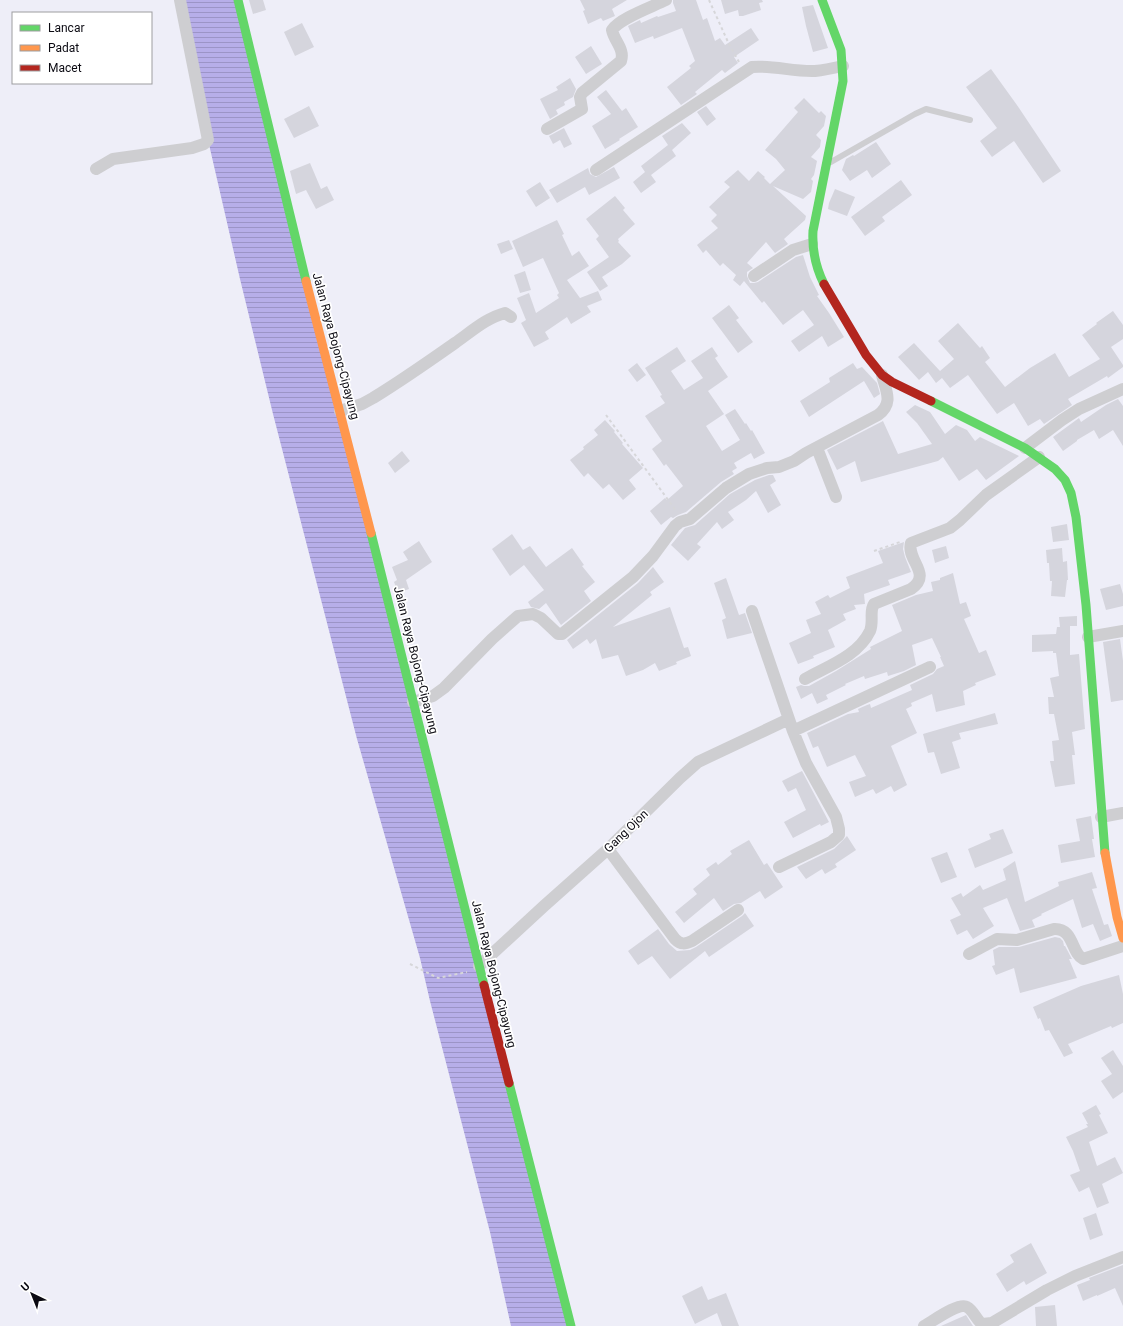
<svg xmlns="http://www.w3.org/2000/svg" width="1123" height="1326" viewBox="0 0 1123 1326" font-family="Roboto,sans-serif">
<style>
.water{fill:url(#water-rules)}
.building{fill:#d5d5dd}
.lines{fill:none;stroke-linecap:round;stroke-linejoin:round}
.path{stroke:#d6d6d9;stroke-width:2;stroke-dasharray:3 3;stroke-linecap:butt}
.lane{stroke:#ceced1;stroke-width:6}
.street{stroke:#ceced1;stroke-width:12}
.fast{stroke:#63d668;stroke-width:9}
.slow{stroke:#ff974d;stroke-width:9}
.jam{stroke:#b3261e;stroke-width:9}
.labels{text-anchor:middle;stroke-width:3.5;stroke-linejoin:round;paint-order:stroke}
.street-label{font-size:12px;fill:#0b0a12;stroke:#fff}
</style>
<defs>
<pattern id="water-rules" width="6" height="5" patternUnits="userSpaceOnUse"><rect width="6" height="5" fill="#b7aee9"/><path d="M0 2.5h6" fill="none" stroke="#9c94c7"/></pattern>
</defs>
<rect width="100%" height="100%" fill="#eeeef8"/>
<path class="water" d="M180 0H238L571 1326H511L490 1232 430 1001 420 958 357 739 273 414 240 279 208 140Z"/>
<path class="building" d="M249 0H263L266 10 253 14Z
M580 0H627L612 9 615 16 603 21 601 18 588 24 583 11 585 10Z
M673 0H696L703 20 707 18 715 41 720 38 725 45 751 28 759 40 734 57 738 63 725 73 722 70 695 92 697 94 681 105 667 87 691 68 689 66 695 61 682 28 654 39 653 36 635 43 628 26 640 20 641 23 657 16 658 17 676 11 673 3Z
M721 0H762L763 2 759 3 761 10 743 16H739L738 10 725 14Z
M813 5 828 48 813 52 806 26 802 7Z
M302 23 314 47 295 56 284 32Z
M591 46 602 64 586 74 575 57Z
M991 69 1019 108 1061 171 1043 183 1014 141 992 157 980 141 997 128 966 87Z
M570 78 576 89 573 97 564 102 565 105 556 110 558 114 550 119 540 99 558 90 556 87Z
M606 90 622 111 626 108 638 127 619 139 620 140 605 149 592 126 611 114 597 97Z
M804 98 819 113 821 111 826 116 824 126 816 135 821 140 820 147 811 157 817 161 814 175 811 179 813 181 811 192 803 199 773 186 806 216 805 220 784 239 788 244 775 253 766 242 747 263 753 268 747 272V276L750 283H754L758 282 796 257 803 255 810 277 819 295 817 296 829 313 844 337 828 347 822 336 799 352 791 341 814 325 803 310 783 325 764 301 762 303 744 281 740 286 733 280 736 275 723 263 720 266 706 250 703 253 697 245 718 228 711 221 717 215 709 207 730 187 724 182 738 170 749 181 758 171 765 177 764 178 770 184 785 170 776 159 765 150 798 112 794 108Z
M309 106 319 126 294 138 284 119Z
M706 106 716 119 707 126 697 112Z
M682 123 691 133 672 150 676 156 651 175 656 182 641 193 633 182 645 172 641 166 668 145 662 136Z
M564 128 572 144 564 148 560 140 553 144 549 136Z
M876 142 891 164 872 178 867 170 850 181 842 170 846 159 853 155 854 156Z
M310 163 321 189 327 186 334 200 316 209 306 190 296 194 290 171Z
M614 167 620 178 589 195 585 187 557 203 549 190 588 168 590 174 596 177Z
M901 180 912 195 882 217 885 221 865 236 851 217Z
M540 182 550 198 536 207 526 191Z
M835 189 855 197 847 216 828 209 829 203Z
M615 196 625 208 623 210 635 224 618 239 619 241 618 242 631 256 622 264 602 277 608 286 600 291 587 272 609 257 596 239 599 236 586 219Z
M557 220 564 234 562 235 572 256 579 251 589 266 567 280 580 298 598 291 602 300 587 306 591 312 571 324 567 317 545 332 549 339 534 347 521 323 526 320 517 298 529 293 536 313 559 298 557 295 559 293 543 258 523 267 512 241Z
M509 240 513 249 501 254 497 244Z
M525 271 531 290 520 293 514 275Z
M729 305 739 318 736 320 753 342 738 353 712 318Z
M1113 311 1123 325V339L1111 347 1123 365V367L1108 378 1107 376 1068 399 1072 405 1044 424 1040 419 1028 426 1014 403 997 414 968 375 950 388 942 378 936 383 928 372 919 380 898 357 914 343 940 371 954 359 938 341 958 323 980 348 982 346 990 358 985 362 1005 387 1030 368 1055 353 1069 377 1100 359 1082 335 1097 324 1096 323Z
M677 347 686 361 671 371 684 390 703 378 691 361 712 347 718 356 715 358 728 377 708 391 724 414 706 426 722 451 740 440 725 415 735 409 745 424 746 423 751 431 752 430 765 453 754 459 751 453 734 463 737 468 732 471 734 474 721 482 686 512 678 515 673 518 671 517 661 525 650 511 665 498 667 500 683 486 666 464 664 466 652 449 662 441 645 416 665 403 660 396 662 395 645 368Z
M637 363 646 375 637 382 628 370Z
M853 363 857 369 862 367 877 383 880 394 874 398 864 381 809 417 800 401 830 382 829 378Z
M1118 399 1123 406V446L1113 430 1099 439 1094 430 1077 440V441L1063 451 1053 437 1079 418 1081 422 1106 405Z
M915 405 930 412 945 434 956 425 967 430 975 441 980 437 1019 456 986 480 977 469 959 481 943 457 938 461 861 482 855 461 837 470 827 450 883 421 898 454 932 444 917 423 906 412Z
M605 420 615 431 614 432 623 443 622 444 643 468 629 480 636 489 623 500 609 484 603 489 588 473 584 477 570 460 584 449 583 447 598 435 594 430Z
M402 451 410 461 395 473 388 463Z
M769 475H773L776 481 770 485 781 505 768 513 756 491 746 500 728 512 734 520 722 529 717 522 697 544 701 547 688 561 671 545 685 528 695 525 730 494 755 480Z
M1067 524 1069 540 1053 542 1051 527Z
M512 534 523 550 530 546 546 567 572 548 584 565 582 566 595 582 584 591 591 601 561 625 546 603 539 609 531 607 528 602 544 590 524 565 510 576 492 549Z
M419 541 432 562 406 580 409 589 398 593 394 582 397 580 392 567 408 560 403 552Z
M904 542 903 549 905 557 911 572 888 580 890 585 864 594 865 604 854 605 856 609 843 614 846 620 828 630 835 647 813 656 814 658 798 664 789 643 811 633 806 620 821 614 815 602 828 595 830 598 850 588 846 577 883 563 878 551Z
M946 546 949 558 935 563 932 550Z
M1062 548 1063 562 1067 561 1068 580H1067L1065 597 1051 596 1052 581H1050L1049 563H1047L1046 550Z
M653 567 664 582 650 592 652 595 613 627 670 607 684 648 688 647 691 656 676 662 677 664 659 671 655 663 643 670 626 676 618 655 602 659 596 639 590 644 587 639 573 649 567 640 638 583Z
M953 573 960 604 966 602 971 616 964 619 979 653 986 650 996 675 975 683 976 685 963 691 965 705 936 712 932 694 911 703 912 706 906 709 917 733 891 746 907 785 894 792 891 786 876 794 873 789 855 797 849 782 866 776 855 755 827 767 818 746 813 748 807 733 848 714 859 712 858 709 867 705 870 704 871 708 912 690 910 685 933 674 937 669 944 666 940 657H941L932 638 912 645 916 665 904 671 888 676 887 672 865 679 864 676 845 684 846 685 826 695 828 699 817 704 812 693 801 699 796 687 801 685 804 686H809L836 671 871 649 870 647 902 631 892 605 916 595 933 591 931 582 940 580V578Z
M726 578 739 615 745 613 752 633 727 639 722 620 726 618 714 583Z
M1120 584 1123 594V606L1106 610 1100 589Z
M1077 616V626H1070V655L1079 654 1085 729 1072 732 1075 755H1072L1075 784 1055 787 1050 761H1054L1052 741 1059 740 1054 714H1049L1048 697H1054L1050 678 1059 676 1056 653H1053V651L1032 652V635L1056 634 1057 627H1060L1059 617Z
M1120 639 1123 661V700L1111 702 1103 642Z
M995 713 998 724 959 733 961 739 952 742 960 768 941 774 934 752 928 753 923 734Z
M802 771 829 822 821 826 820 824 793 838 784 822 806 810 796 788 788 792 782 781Z
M1091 816 1094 839H1092L1095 857 1061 863 1058 845 1080 841 1076 819Z
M1003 829 1013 853 975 868 968 849 991 839 989 834Z
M847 836 856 850 835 864 837 867 825 874 822 869 806 879 797 867 834 849Z
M749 840 764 865 767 863 783 887 765 899 760 891 741 903 734 904 723 911 714 898 684 923 675 912 697 894 693 889 710 875 706 869 716 862 718 865 732 854 730 851Z
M947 852 957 877 941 883 931 858Z
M1015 861 1025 902 1059 886 1058 882 1092 872 1097 888 1092 889 1104 925 1108 924 1112 936 1100 941 1093 924 1082 928 1073 899 1041 914 1042 915 1032 920 1035 927 1020 931 1007 898 983 908 994 926 973 939 967 930 957 935 950 920 961 915 951 898 961 893 963 897 980 885 983 890 1006 880 1003 869Z
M745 913 754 926 709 957 705 951 670 979 652 956 638 965 628 951 658 929 669 944 677 951 690 950 696 947 742 916Z
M1055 937 1060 938 1063 941 1064 946H1065L1072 959H1069L1077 978 1020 993 1014 968 996 975 992 966 995 965 993 950 999 947H1019Z
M1119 975 1123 994V1023L1112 1028 1111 1026 1068 1044 1073 1053 1064 1057 1049 1030 1045 1031 1040 1018 1038 1019 1033 1007 1081 986Z
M1113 1050 1123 1066V1092L1113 1099 1101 1081 1112 1074 1101 1058Z
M1096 1105 1101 1114 1099 1115 1108 1133 1089 1142 1097 1166 1115 1157 1123 1173 1102 1184 1109 1203 1097 1208 1089 1187 1079 1192 1070 1175 1080 1171 1073 1151 1066 1137 1088 1127 1086 1124H1088L1082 1113Z
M1096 1213 1103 1235 1090 1240 1083 1218Z
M1031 1243 1047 1273 1026 1285 1024 1281 1007 1292 996 1274 1014 1262 1010 1255Z
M1123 1265V1306L1115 1288 1097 1296V1295L1083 1301 1077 1285 1090 1280 1089 1278Z
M702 1286 708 1300 726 1293 739 1326H722L717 1313 695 1324 682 1296Z
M1055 1305 1057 1326H1036L1035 1307Z
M966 1315 973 1326H941Z"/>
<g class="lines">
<path class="path" d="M709 0 728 42 739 62
M606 415 677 512
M874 551 900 542
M410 964 438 978 467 972"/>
<path class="lane" d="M831 162 915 114 926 109 970 120"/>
<path class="street" d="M547 129 582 109 580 97 582 93 621 61C625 49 614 41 612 30 620 18 652 7 666 0
M96 169 113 159 192 148 204 144 208 140 180 0
M596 170 752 67C773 65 794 72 815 71 825 70 834 68 843 66
M754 276 793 250 812 244
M340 411 362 404 373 398C401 381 428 362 455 343 471 332 486 318 505 313L511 317
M817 448 836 497
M1025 448 1062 420 1079 409 1123 389
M752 611 793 731 806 763 836 817 839 829V835L831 842 779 867
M1088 637 1123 631
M805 679C828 666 858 656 870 631 874 621 869 611 874 604L911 589C933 574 906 560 911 543L950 528 960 520 986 495 1039 457
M413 702 433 696 444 688 492 639 518 616 533 614 541 618 558 634H562L633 577 653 556 675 526 680 522 690 519 726 488 749 474 767 468 779 467 794 461 806 453 878 415C894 403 886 391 882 375
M793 731 930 667
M1101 817 1123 813
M608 849 675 939C681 945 685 944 692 941L738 910
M969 954 997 939 1017 940 1054 929C1074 928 1071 953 1083 959L1123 946
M479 966 544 906 608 849 680 778 698 762 789 719
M924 1326C933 1321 959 1302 967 1307 973 1310 976 1319 982 1324L992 1323 1047 1290 1075 1276 1123 1257"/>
<path class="fast" d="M238 0 306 281
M822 0 841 50 843 81 813 231C812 250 815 266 824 284
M931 401 1025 448 1055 469 1065 480 1071 493 1076 517 1086 605 1105 853
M371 533 484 985
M509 1083 571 1326"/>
<path class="slow" d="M306 281 371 533
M1105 853 1117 917 1123 938"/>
<path class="jam" d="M824 284 866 355 882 375 892 382 931 401
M484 985 509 1083"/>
</g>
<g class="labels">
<g class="street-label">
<text transform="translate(336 346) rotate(75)" y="4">Jalan Raya Bojong-Cipayung</text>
<text transform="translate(416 660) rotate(76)" y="4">Jalan Raya Bojong-Cipayung</text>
<text transform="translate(626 831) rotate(-44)" y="4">Gang Ojon</text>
<text transform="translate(494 974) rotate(76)" y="4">Jalan Raya Bojong-Cipayung</text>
</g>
</g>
<rect x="12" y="12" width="140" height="72" fill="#ffffff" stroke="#9d9da0"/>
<rect x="20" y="25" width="20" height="6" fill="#63d668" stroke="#9d9da0"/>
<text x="48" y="32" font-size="12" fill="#0b0a12">Lancar</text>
<rect x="20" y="45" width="20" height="6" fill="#ff974d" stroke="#9d9da0"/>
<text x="48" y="52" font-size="12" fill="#0b0a12">Padat</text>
<rect x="20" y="65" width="20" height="6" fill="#b3261e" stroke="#9d9da0"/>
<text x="48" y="72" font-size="12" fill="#0b0a12">Macet</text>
<g transform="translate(32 1294) rotate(317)" stroke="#ffffff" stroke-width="3" paint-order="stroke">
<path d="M0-3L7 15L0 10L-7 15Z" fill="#0b0a12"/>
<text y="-6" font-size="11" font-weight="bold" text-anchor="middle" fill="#0b0a12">U</text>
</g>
</svg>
